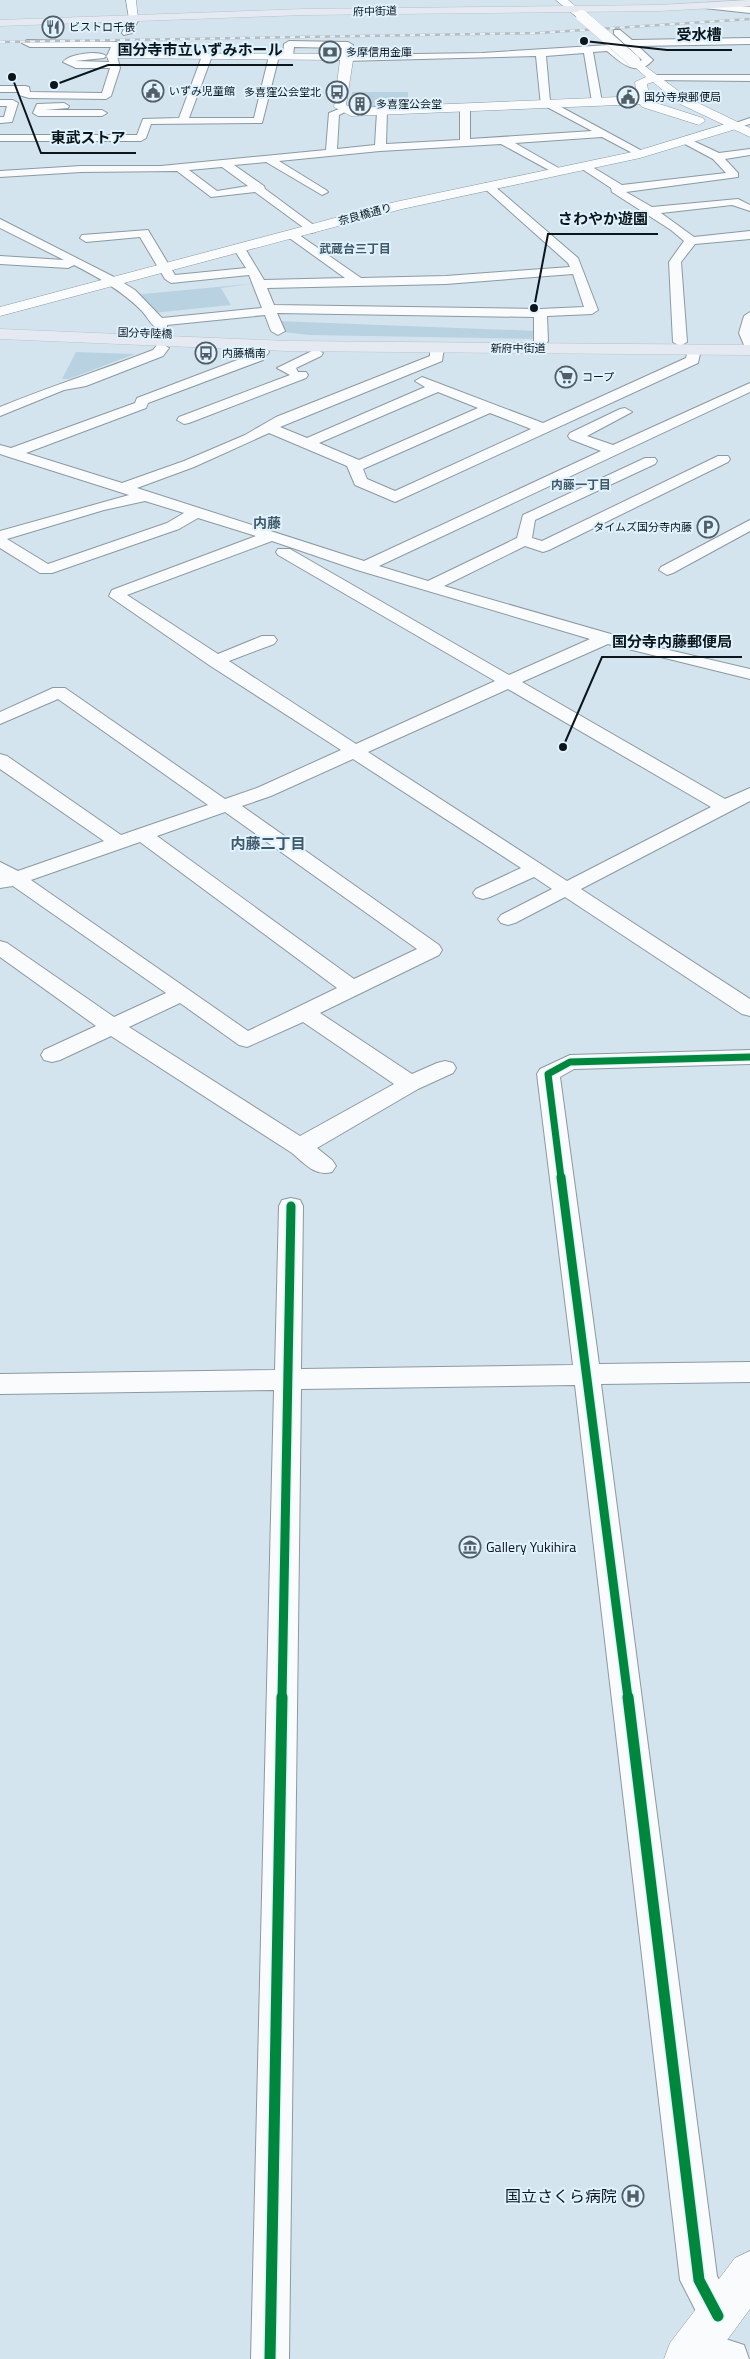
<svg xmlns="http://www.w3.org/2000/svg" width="750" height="2359" viewBox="0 0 750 2359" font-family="'Titillium Web','Noto Sans JP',sans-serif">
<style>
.green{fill:#b8d2e2}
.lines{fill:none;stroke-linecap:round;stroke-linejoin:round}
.minor-casing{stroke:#8c99a0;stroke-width:2}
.tertiary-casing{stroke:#8c99a0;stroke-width:1}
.secondary-casing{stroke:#8c99a0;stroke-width:1}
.primary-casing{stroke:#bac2c7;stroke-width:1}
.minor{fill:#f9fbfc;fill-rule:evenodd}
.tertiary{fill:#f9fbfc;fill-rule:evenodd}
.secondary{fill:#f9fbfc;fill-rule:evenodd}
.primary{fill:#e5eaf2;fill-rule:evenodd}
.rail-casing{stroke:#b8bcbe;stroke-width:2.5}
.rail{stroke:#e0f2fd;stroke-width:2;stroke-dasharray:5;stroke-linecap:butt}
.secondary-bridge-casing{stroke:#8c99a0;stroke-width:12;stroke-linecap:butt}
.secondary-bridge{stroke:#f9fbfc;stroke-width:12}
.cycleway-far2-casing{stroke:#e0f2fd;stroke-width:9}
.cycleway-far1-casing{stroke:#e0f2fd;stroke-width:12}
.cycleway-casing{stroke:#e0f2fd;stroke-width:14}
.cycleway-far2{stroke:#00873e;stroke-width:7}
.cycleway-far1{stroke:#00873e;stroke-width:9}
.cycleway{stroke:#00873e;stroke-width:11}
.labels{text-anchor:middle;stroke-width:4;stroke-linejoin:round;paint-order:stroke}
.far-street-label{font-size:11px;fill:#0b161c;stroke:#e0f2fd}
.far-poi-label{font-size:11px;fill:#0b161c;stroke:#e0f2fd;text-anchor:start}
.far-neighbourhood-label{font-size:12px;font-weight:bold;fill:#405969;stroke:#e0f2fd}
.far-quarter-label{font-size:14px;font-weight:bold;fill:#405969;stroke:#e0f2fd}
.poi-label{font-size:14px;fill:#0b161c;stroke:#e0f2fd;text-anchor:start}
.neighbourhood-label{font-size:15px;font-weight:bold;fill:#405969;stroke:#e0f2fd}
.near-poi-label{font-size:16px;fill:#0b161c;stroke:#e0f2fd;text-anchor:end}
.leader{fill:none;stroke:#0b161c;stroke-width:2}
.callout-dot{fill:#0b161c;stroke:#e0f2fd;stroke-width:2}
.callout-label{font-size:15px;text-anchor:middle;font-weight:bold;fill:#0b161c;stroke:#e0f2fd;stroke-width:4;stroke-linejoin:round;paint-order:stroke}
</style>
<rect width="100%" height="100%" fill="#d4e4ee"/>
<path class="green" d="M352 92H408V107L370 108 371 102H351Z
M258 283 221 288 231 305 153 313 133 295Z
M277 321 539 331V339L310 335 282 332Z
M76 352 135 354 69 379H62Z"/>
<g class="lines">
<g class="minor-casing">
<path id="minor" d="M707 3 750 7V13L704 8V4Z
M134 15 139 18 132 33 124 35 122 33 129 18Z
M614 30H620L632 40 750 38V44L638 46 653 60C637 78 621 63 607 51L593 52 602 102 597 105 592 102 584 53 546 56 550 101 644 152 645 154 640 157 602 137 515 143 562 170 564 172 558 175 501 144 380 151 279 161 326 190 328 192 322 195 266 162 234 165 264 186 265 189 315 226V232L311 233 255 192 211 197 177 171 81 172 0 177V171L81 166H161L326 150 329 113 344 107 349 110 339 115 337 149 375 145 377 112 382 109 387 112 386 144 460 140V108L465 105 470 108V139L592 131 547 107 541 106 536 56 343 61 338 58 342 48 294 47 293 56 288 59 283 56 284 44 289 41 348 42 353 45 349 55 482 53 609 45 635 63 642 60 614 34ZM222 167 248 186 217 191 189 170Z
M27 40 120 42 122 44 117 56 120 68 111 96 106 99 29 98 19 95 18 92H0V86H25L29 87 30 92 102 93 110 68H76L63 62C69 54 98 50 106 56L104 58 75 61 109 62 107 56 111 47H30L22 43Z
M207 53 212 56 189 118H254L269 56 277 54 279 56 262 123 151 124 146 138 141 141H0V135H137L143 119 179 118 202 56Z
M654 75H750V81L650 80 649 78Z
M0 100H13L18 103 12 122 0 123V117H4L7 106H0Z
M64 103 69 106 68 108 45 110H102L107 113 102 116H38L33 113 37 104Z
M750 118V124L732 129 727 126Z
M687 138 719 153 750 149V155L725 159 738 173V177L626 192 652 207 738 199 750 205V211L732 205 661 213 694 237 750 231V239L695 244 681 262 687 342 680 346 673 342 669 262 684 241 671 230 612 192 611 188 579 167 581 165H589L622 185 726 173 713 159 683 143 682 141Z
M488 183 492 184 578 258 598 310 592 314 547 316 548 341 546 344 541 345 534 341V317L277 313 285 331 278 335 271 331 265 315 167 325V330C154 333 149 318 141 310 122 291 98 277 74 265L68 268 0 264V256L64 260 0 228V219L114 277 135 290 162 318 262 308 249 275 171 283 165 279 140 237 86 242 80 238 82 235 148 230 175 275 246 268 233 248 239 244 243 245 264 280 345 278 288 237 286 234 292 230 361 278 446 276 570 267 568 263 484 188V184ZM573 274 584 307 540 309 274 305 267 288 446 284Z
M750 312V346L744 345 739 333 744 316Z
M162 344 169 348 163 356 86 386 64 390 0 416V407C51 386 102 370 153 350L157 345Z
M437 344 444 348 442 361 280 427 307 438 425 387 415 381 422 377 543 423 686 358 689 346H699L701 349 698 363 395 502 355 485 347 466 269 433 194 467 137 488 364 561 601 451 570 439 568 436 570 433 620 409 625 408 632 412 587 436 613 445 750 383V392L379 566 428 581 517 538 523 515 645 458H655L657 461 655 464 535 520 532 538 542 541 718 456H728L730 459 728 462 549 550 543 552 525 546 444 586 656 647 750 669V679L608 644 522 682 725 799 750 788V801L581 889 750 999V1016L742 1014 565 897 515 923 508 925 501 923 498 919 501 915 552 889 534 877 490 897 483 899 476 897 473 893 476 889 521 868 353 759 271 796 242 806 439 945 442 950 439 955 320 1013 412 1074 437 1063 445 1061 453 1063 456 1068 453 1073 418 1089 317 1148 332 1160 336 1166 332 1172C315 1177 304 1163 292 1153L111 1036 60 1060 52 1062 44 1060 41 1055 44 1050 96 1026 0 957V941L7 943 114 1017 166 993 13 886 0 888V862L18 871 104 841 0 769V754L7 756 121 835 208 805 58 699 0 724V712L53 688H65L225 799 257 788 341 750 209 665 109 596 112 590 256 536 198 518 179 529 52 573H40L0 548V531L129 495 6 456 0 454V445L11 448 135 403 137 398 253 354 257 349H267L269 352 263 360 148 403 146 408 26 453 122 483 184 461 245 435 276 417 430 356V348ZM438 392 478 408 359 460 319 443ZM490 413 531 429 395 491 367 479 363 469ZM145 501 184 513 167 523 48 564 7 539 104 510ZM272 541 357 570 590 639 509 675 290 549H278L276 552 278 555 495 681 356 744 229 661 274 644 277 640 274 636H262L218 654 127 595ZM508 689 711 807 567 881 368 752ZM225 812 417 949 354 979 157 836ZM140 842 337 988 248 1031 31 880ZM180 1003 239 1045 247 1047 303 1022 394 1084 300 1136 129 1027Z
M316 349 323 353 321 356 296 368 298 372H306L308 375 306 378 189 423 184 424 177 420 179 417 290 375 277 368Z
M750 520V531L673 573 667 575 659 570 661 567Z
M750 1050V1064L574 1069 560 1077 599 1364 750 1362V1382L601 1384 717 2276 737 2316 731 2329 718 2335 705 2329 680 2280 575 1385 301 1389 289 2359H251L274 1390 0 1394V1374L275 1370 279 1206 282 1200 291 1198 300 1200 303 1206 301 1369 573 1365 537 1074 540 1069 570 1055Z
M695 2329 744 2345 749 2359H680L676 2348 681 2334Z"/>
</g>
<g class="tertiary-casing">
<path id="tertiary" d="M126 0H136L138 20 134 21 129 18Z
M112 53 342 54 353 60 346 105 353 108 643 96 649 100 643 104 351 116 334 107 340 60 108 58 106 56Z
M732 122 738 126 736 129 640 158 402 209 0 316V307L395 202 637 151Z"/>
</g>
<g class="secondary-casing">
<path id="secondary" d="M556 0H568L587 16 586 18H578Z
M634 58 688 98 750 128V137L680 104 653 82 647 84 650 101 703 118 705 121 699 125 642 107 637 100 635 82 646 77 628 61Z
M750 2251V2309L713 2359H664L670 2343 735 2258Z"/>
</g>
<g class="primary-casing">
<path id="primary" d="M750 0V6L659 11 304 15 0 26V20L304 9 659 5Z
M0 329 287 341 750 345V355L287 351 0 339Z"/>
</g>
<use href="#minor" class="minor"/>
<use href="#tertiary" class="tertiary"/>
<use href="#secondary" class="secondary"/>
<use href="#primary" class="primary"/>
<g class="rail-casing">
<path id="rail" d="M0 42 538 33 750 19"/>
</g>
<use href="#rail" class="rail"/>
<g class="secondary-bridge-casing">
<path id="secondary-bridge" d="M582 16 634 61"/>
</g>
<use href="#secondary-bridge" class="secondary-bridge"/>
<g class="cycleway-far2-casing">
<path id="cycleway-far2" d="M561 1178 548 1074 570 1062 750 1057"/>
</g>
<g class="cycleway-far1-casing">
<path id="cycleway-far1" d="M561 1177 628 1698
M282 1698 291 1206"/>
</g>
<g class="cycleway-casing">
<path id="cycleway" d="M628 1697 699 2280 718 2316
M270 2359 282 1697"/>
</g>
<use href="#cycleway-far2" class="cycleway-far2"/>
<use href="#cycleway-far1" class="cycleway-far1"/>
<use href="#cycleway" class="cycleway"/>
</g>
<defs>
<g id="restaurant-ring" transform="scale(1.125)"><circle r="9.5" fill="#e0f2fd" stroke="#515e66" stroke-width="1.5"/><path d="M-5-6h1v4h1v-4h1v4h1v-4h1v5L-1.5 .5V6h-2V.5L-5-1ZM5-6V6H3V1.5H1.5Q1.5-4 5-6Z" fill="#515e66"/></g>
<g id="bank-ring" transform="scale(1.125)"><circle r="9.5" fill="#e0f2fd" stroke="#515e66" stroke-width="1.5"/><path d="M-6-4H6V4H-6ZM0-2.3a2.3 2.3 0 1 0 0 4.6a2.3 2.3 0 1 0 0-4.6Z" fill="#515e66"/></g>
<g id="civic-ring" transform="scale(1.125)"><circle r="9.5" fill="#e0f2fd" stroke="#515e66" stroke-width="1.5"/><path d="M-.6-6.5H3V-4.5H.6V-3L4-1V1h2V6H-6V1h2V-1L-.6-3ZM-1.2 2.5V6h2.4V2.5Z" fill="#515e66"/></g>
<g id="bus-ring" transform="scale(1.125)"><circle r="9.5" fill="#e0f2fd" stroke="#515e66" stroke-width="1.5"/><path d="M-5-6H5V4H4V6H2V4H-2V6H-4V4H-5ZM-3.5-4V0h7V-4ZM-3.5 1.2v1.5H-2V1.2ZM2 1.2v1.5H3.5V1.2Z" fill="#515e66"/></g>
<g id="building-ring" transform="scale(1.125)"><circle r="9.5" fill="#e0f2fd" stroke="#515e66" stroke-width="1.5"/><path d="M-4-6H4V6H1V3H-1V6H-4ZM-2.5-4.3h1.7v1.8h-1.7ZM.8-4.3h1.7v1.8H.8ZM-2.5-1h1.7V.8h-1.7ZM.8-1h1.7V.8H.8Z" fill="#515e66"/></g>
<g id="supermarket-ring" transform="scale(1.125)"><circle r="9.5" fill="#e0f2fd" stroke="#515e66" stroke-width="1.5"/><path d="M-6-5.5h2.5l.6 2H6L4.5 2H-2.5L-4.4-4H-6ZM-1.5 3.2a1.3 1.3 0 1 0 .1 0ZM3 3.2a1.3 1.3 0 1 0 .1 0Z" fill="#515e66"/></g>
<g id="parking-ring" transform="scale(1.125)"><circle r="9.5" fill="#e0f2fd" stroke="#515e66" stroke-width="1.5"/><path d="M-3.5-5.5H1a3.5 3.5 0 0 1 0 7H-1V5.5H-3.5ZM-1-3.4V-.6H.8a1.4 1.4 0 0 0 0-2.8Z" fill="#515e66"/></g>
<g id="museum-ring" transform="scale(1.125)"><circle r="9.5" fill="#e0f2fd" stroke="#515e66" stroke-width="1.5"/><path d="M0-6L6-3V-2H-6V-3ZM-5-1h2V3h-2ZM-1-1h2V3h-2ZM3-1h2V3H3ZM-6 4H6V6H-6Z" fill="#515e66"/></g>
<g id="hospital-ring" transform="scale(1.125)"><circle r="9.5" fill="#e0f2fd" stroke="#515e66" stroke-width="1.5"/><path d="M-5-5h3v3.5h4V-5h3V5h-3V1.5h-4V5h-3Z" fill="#515e66"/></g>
</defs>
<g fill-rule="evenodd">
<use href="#restaurant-ring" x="53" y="27"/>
<use href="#bank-ring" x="330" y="52"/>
<use href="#civic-ring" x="153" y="91"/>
<use href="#bus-ring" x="337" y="92"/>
<use href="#civic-ring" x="628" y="97"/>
<use href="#building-ring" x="360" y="104"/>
<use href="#bus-ring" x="206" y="353"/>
<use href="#supermarket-ring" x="566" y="377"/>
<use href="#parking-ring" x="708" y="527"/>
<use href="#museum-ring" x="470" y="1547"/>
<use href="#hospital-ring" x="633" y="2196"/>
</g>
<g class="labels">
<g class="far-street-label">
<text transform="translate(375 11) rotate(-1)" y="4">府中街道</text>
<text transform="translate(365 214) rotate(-15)" y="4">奈良橋通り</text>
<text transform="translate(145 333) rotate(2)" y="4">国分寺陸橋</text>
<text x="518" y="352">新府中街道</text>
</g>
<g class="far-poi-label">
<text x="69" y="31">ビストロ千俵</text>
<text x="346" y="56">多摩信用金庫</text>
<text x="169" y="95">いずみ児童館</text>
<text x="321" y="96" text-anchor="end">多喜窪公会堂北</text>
<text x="644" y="101">国分寺泉郵便局</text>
<text x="376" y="108">多喜窪公会堂</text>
<text x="222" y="357">内藤橋南</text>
<text x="582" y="381">コープ</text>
<text x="692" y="531" text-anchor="end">タイムズ国分寺内藤</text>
</g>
<g class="far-neighbourhood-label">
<text x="355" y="253">武蔵台三丁目</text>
<text x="581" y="489">内藤一丁目</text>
</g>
<g class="far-quarter-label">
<text x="267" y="528">内藤</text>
</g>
<g class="poi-label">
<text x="486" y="1552">Gallery Yukihira</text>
</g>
<g class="neighbourhood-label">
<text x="268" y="849">内藤二丁目</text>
</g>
<g class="near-poi-label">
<text x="617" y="2202">国立さくら病院</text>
</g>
</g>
<path class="leader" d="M584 41L667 50H732M54 85L108 65H293M12 77L41 153H136M534 308L548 234H658M563 747L602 657H742"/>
<g class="callout-dot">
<circle cx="584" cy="41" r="5"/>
<circle cx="54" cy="85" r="5"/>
<circle cx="12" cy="77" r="5"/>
<circle cx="534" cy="308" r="5"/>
<circle cx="563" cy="747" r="5"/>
</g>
<g class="callout-label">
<text x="699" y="40">受水槽</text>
<text x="200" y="55">国分寺市立いずみホール</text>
<text x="88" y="143">東武ストア</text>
<text x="603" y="224">さわやか遊園</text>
<text x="672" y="647">国分寺内藤郵便局</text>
</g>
</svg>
